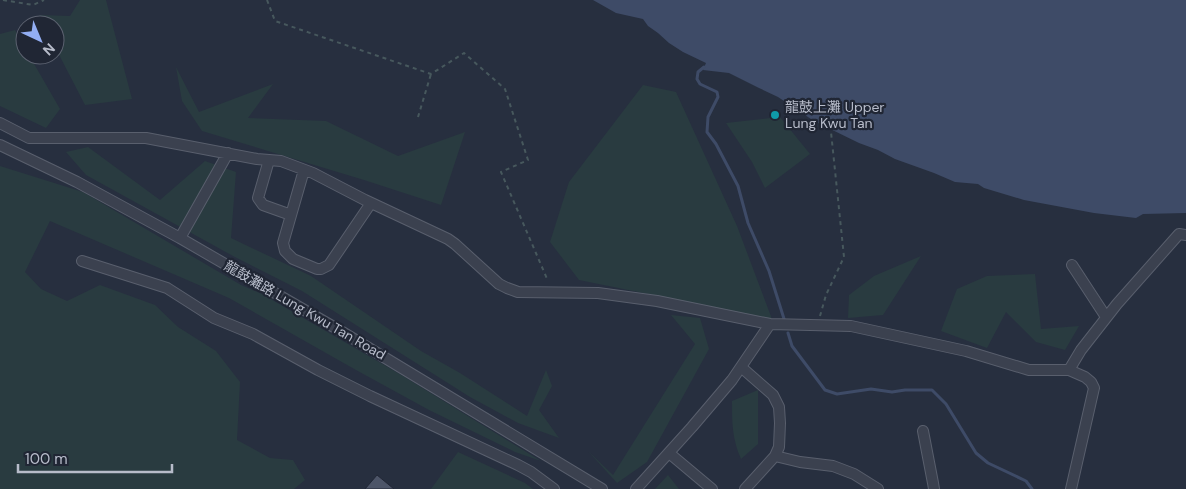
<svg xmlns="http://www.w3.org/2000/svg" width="1186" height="489" viewBox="0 0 1186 489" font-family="'DM Sans','Noto Sans TC',sans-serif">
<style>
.green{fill:#293b40}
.water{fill:#3e4b67}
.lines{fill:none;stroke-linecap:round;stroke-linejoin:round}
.stream{stroke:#3e4b67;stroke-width:3}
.building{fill:#4d5568;stroke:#222836}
.minor-casing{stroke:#595f6d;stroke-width:12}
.path{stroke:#47585d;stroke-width:2;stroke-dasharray:4 4;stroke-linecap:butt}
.minor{stroke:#3b414f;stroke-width:10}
.culture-dot{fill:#0f9aa8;stroke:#202634;stroke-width:2}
.labels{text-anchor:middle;stroke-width:4.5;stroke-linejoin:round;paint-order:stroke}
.poi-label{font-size:14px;fill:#b7bcca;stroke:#202634;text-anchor:start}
.street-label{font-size:14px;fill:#b7bcca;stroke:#202634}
</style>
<rect width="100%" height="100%" fill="#272f3f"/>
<path class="green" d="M80 0H106L132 99 85 105 55 47V25H44L39 15 70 16Z
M15 30 25 48V55H29L60 109 46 128 0 106V34Z
M176 67 199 112 273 84 248 118 326 121 398 156 465 132 441 205 364 180 202 131 182 101Z
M643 85 676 92 737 226 772 319 579 280 550 242 569 182Z
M780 117 810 154 765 188 752 162 726 123Z
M88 147 160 200 205 161 236 172 231 238 311 276 421 351 460 373 527 416 546 370 552 386 539 410 559 438 518 423 470 397 302 291 233 256 86 175 66 152Z
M0 166 83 192 241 285 262 294 403 376 541 461 515 452 429 410 356 370 229 298 50 221 25 272 41 289 67 301 100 285 155 305 178 327 216 351 240 382 237 440 270 458 293 460 305 480 294 489H0Z
M921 256 883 315 848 318 849 295 874 276Z
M1035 274 1041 329 1079 326 1065 350 1036 342 1006 312 987 348 941 331 957 289 987 276Z
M671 315 700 318 709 349 647 462 617 483 588 451 613 475 695 344Z
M758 390V444L741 459C732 438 732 423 732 401Z
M458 452 525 483 533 489H431Z
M668 475 679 489H655Z"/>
<path class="water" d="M593 0H1186V213L1143 214 1136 218 1094 213 1024 200 984 188 978 184 955 182 934 173 895 159 878 150 859 143 814 121 778 97 759 88 729 73 703 70 706 63 683 52 669 43 658 33 648 26 643 19 616 13Z"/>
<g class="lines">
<path class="stream" d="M704 67 698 72 697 79 700 84 717 92 718 97 708 117 707 132 716 144 738 186 748 223 769 271 785 322
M788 333 792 346 825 390 837 394 871 389 892 392 905 390H932L946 404 976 453 988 463 1026 481 1032 489"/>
</g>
<path class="building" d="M377 475 394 489H365Z"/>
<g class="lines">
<g class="minor-casing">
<path id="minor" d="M0 123 29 138H146L257 159 281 161 313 173 365 200 448 239 455 244 499 284 507 288 518 292 598 293 657 301 770 324 851 326 966 351 1029 370H1069L1085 377 1091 382 1094 388 1071 489
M0 145 77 182 180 238 339 330 602 489
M269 160 258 198 263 205 291 215
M304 170 283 243 285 251 293 259 317 269H321L329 265 371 203
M180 238 228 153
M82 261 167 288 214 318 253 334 318 370 370 396 518 465 531 472 554 489
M1072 265 1106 317
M741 367 773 395 779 407 780 423 779 447 775 456 745 489
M1069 370 1081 350 1117 304 1179 234 1186 235
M923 431 933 483 934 489
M669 453 712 489
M775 456 800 462 833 466 854 474 878 489
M636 489 692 427 732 380 770 324"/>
</g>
<path class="path" d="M3 0 33 5 44 0
M267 0 275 21 431 74 464 53 505 89 528 160 501 172 548 281
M418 117 431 74
M820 316 826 295 844 257 831 132"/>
<use href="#minor" class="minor"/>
</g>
<circle class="culture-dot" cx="775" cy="115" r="5"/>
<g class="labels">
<g class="poi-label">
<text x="785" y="112">龍鼓上灘 Upper<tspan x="785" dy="16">Lung Kwu Tan</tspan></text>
</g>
<g class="street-label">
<text transform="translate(305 310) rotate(30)" y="5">龍鼓灘路 Lung Kwu Tan Road</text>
</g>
</g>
<g transform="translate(40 40) rotate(136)"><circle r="24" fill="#202634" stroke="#5c6270"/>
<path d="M0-4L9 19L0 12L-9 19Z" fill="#93aef3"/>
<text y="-8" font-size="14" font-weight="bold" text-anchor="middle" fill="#b7bcca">N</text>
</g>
<path d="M18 464v8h154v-8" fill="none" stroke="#b7bcca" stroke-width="2.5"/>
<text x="25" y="464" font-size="15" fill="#b7bcca" stroke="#202634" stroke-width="4" paint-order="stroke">100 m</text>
</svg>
